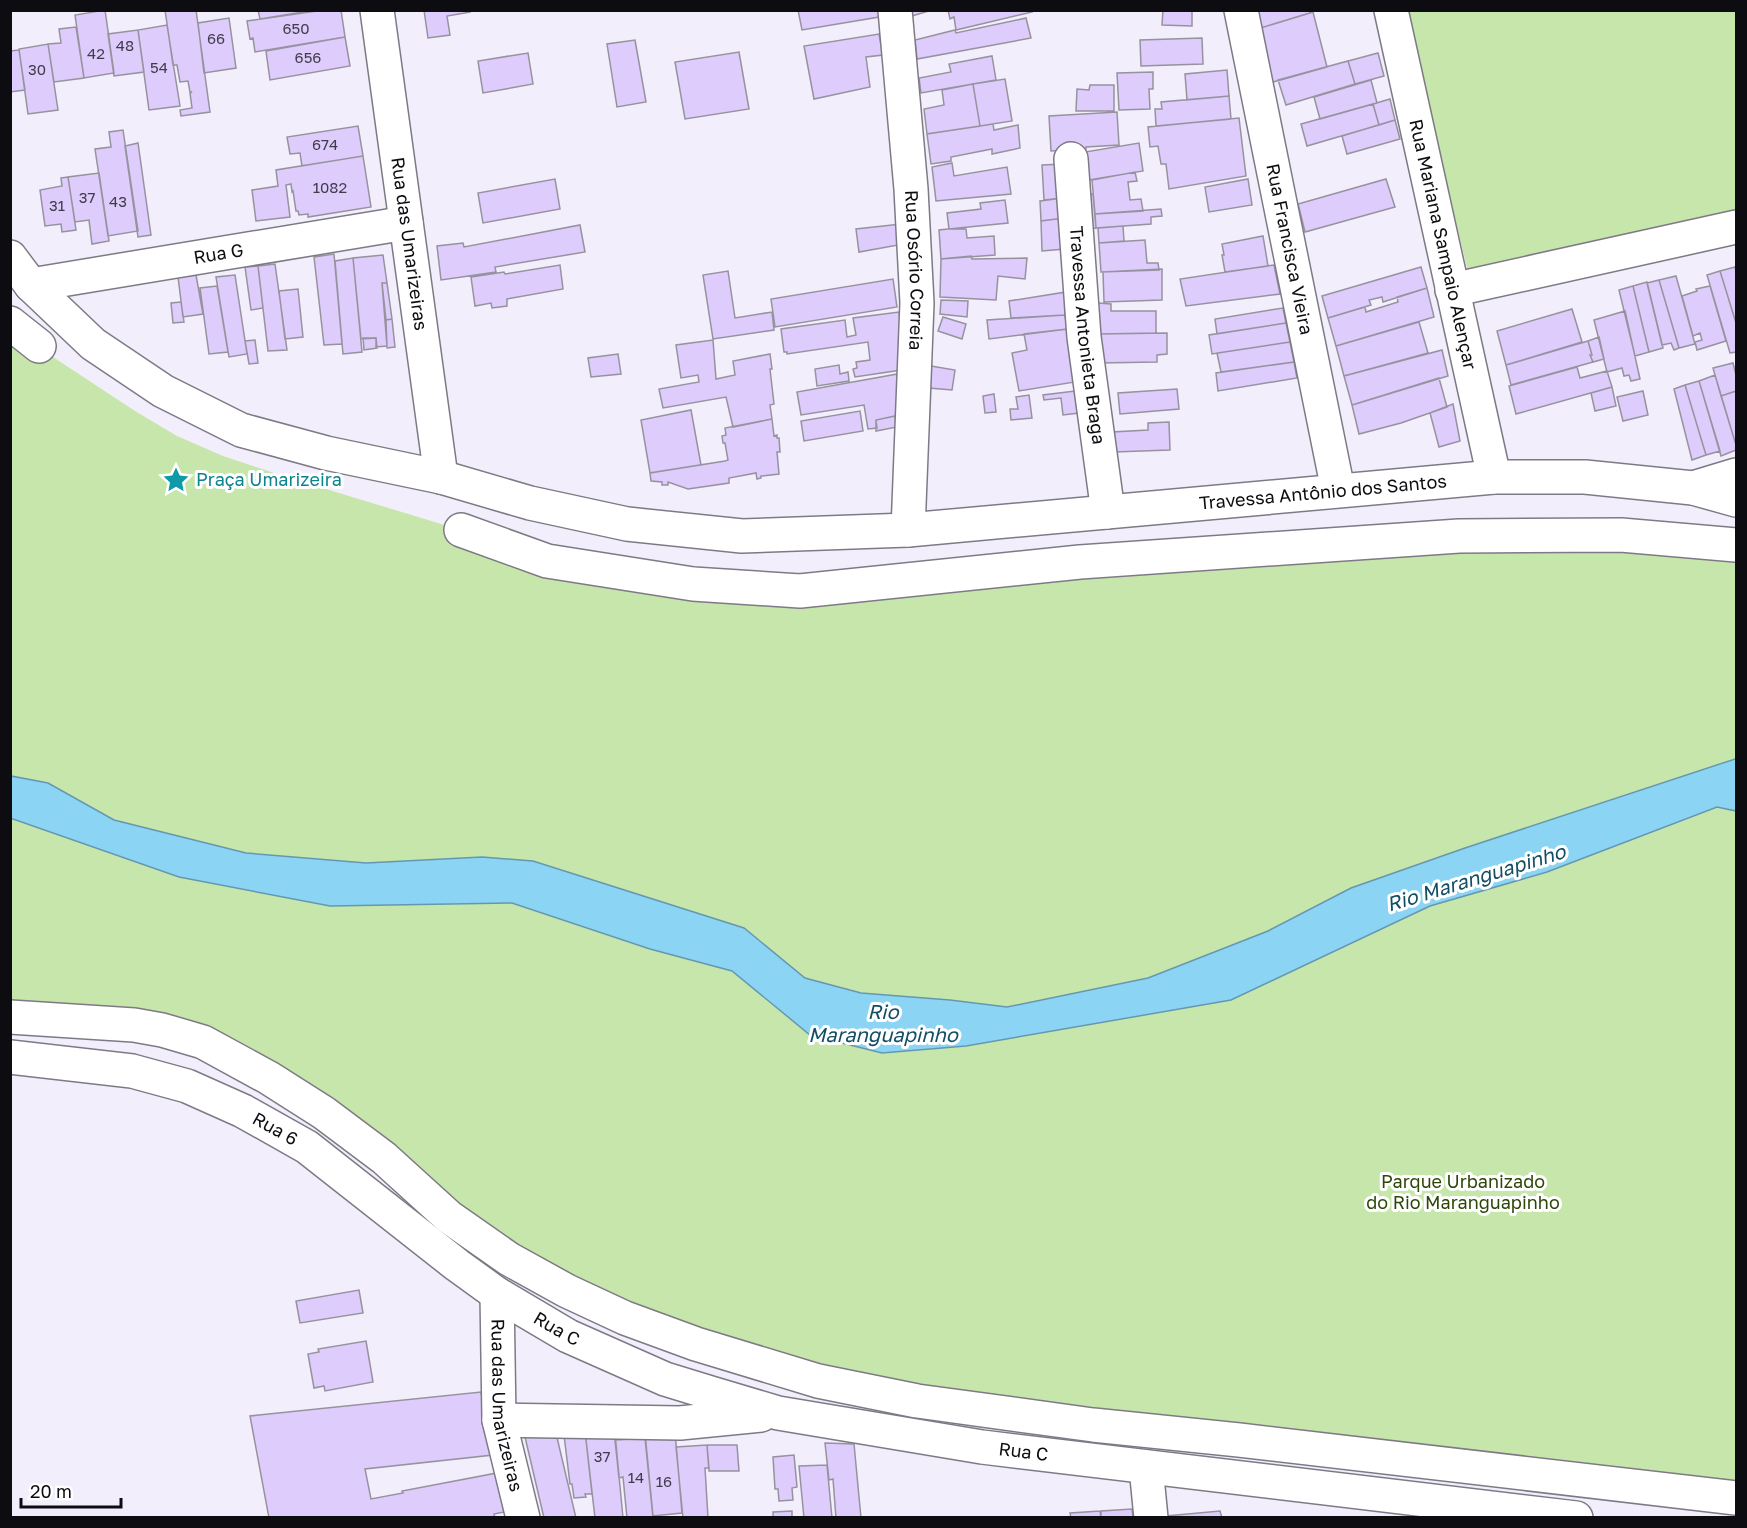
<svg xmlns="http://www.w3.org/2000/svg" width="1747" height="1528" viewBox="0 0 1747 1528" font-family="'Golos Text',sans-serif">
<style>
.green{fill:#c7e6ab}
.water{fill:#8bd4f4;stroke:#6598b0;stroke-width:1.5}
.building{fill:#ddccfc;stroke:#96929e;stroke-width:1.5}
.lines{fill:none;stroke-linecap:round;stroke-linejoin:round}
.minor-casing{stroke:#7e7a85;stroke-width:36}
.major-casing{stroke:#7e7a85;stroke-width:36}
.minor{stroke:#fff;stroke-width:33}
.major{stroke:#fff;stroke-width:33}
.labels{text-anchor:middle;stroke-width:6;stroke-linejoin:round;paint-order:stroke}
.number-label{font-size:15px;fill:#413c4b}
.street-label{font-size:18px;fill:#0d0c10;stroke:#fff}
.culture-label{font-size:18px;fill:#0d838f;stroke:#fff;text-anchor:start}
.park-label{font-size:18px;fill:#2d4708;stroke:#fff}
.water-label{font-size:20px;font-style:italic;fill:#124e64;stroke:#fff}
</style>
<rect width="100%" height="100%" fill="#f2eefb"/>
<path class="green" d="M1405 11H1736V213L1469 276Z
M10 323 56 359 135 411 177 436 223 456 283 476 461 530 693 584 1080 562 1736 545V760L1588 807 1351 888 1268 931 1148 978 1007 1007 950 1000 861 993 805 978 744 928 482 857 366 863 246 853 114 820 48 783 11 776Z
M1717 806 1736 811V1498L999 1412 625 1318 203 1042 11 1017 10 818 179 877 330 905 512 903 650 949 732 971 810 1035 1231 1000 1430 906 1547 872Z"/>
<path class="water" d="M1735 759 1736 760V811L1717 807 1547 872 1430 906 1231 1000 966 1046 882 1053 810 1035 732 971 650 949 512 903 330 906 179 877 10 818 11 776 48 783 114 820 246 853 366 863 482 857 533 861 744 928 805 978 861 993 950 1000 1007 1007 1148 978 1268 931 1351 888 1465 848Z"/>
<path class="building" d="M105 10 114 73 84 78 75 15Z
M165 10H196L210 112 181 116 180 110 192 108 190 93 192 92H190L188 81 180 82 177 65H173Z
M258 10H315L260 19Z
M324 10H341L345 37 255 52 253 38 250 39 247 21Z
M424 10H470V12L447 16 450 35 428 38Z
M798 10H885V16L802 30Z
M912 10H932L912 16Z
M948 10H1031L1032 12 956 30 954 17 950 19Z
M1163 10H1192V26L1162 25Z
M1250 10H1309L1310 13 1254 30Z
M1313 12 1327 67 1266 84 1254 30Z
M229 18 236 68 204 73 198 23Z
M1026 18 1031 38 917 59 915 40 955 30 956 33Z
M167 25 180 106 149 110 138 30Z
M76 27 84 78 54 82 48 44 61 43 59 29Z
M138 30 144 72 114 76 108 34Z
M879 34 883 55 866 57 870 87 814 99 804 46Z
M345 37 350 66 270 80 266 51Z
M1202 38 1203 64 1141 66 1140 40Z
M635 40 646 102 617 107 607 44Z
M48 44 58 110 28 114 19 49Z
M19 50 25 90 10 92V51Z
M739 52 749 109 685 119 675 62Z
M528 53 533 84 483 93 478 61Z
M1378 53 1384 76 1355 84 1348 61Z
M992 56 996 80 921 93 919 78 951 72 949 64Z
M1348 61 1355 84 1286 105 1278 80Z
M1227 70 1229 96 1187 100 1185 74Z
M1153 72V89H1149L1150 109 1119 110 1117 73Z
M1005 79 1012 121 980 126 973 84Z
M1371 80 1377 103 1320 119 1314 97Z
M973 84 980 126 927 134 924 109 944 105 942 90Z
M1090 85H1114V111H1076L1077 89 1089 90Z
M1229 96 1231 119 1156 126 1155 109H1162L1161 102Z
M1390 99 1395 120 1379 125 1373 104Z
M1373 104 1379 125 1307 146 1301 124Z
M1117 112 1119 145 1086 147V149L1051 151 1049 116Z
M1239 118 1246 176 1169 189 1166 164H1161L1158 146 1150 147 1148 127Z
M1395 120 1400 139 1347 154 1342 136Z
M993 124 994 130 1018 125 1020 148 992 154V149L951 157V161L931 164 927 134Z
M358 126 363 156 302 166 300 153 290 154 287 137Z
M123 130 138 231 108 236 95 149 111 147 109 132Z
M138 143 151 235 138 237 125 146Z
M1139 143 1143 171 1089 180 1085 152Z
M363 156 371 207 308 217V214L299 215 298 211H296L293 191 292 192 291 184 286 185 290 217 256 221 252 190 278 186 276 170Z
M952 163 954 176 1007 167 1011 194 936 201 932 167Z
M1063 164V198L1044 200 1042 165Z
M1135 172 1137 181 1128 182 1130 200 1141 199 1143 211 1095 214 1092 180Z
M99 173 109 241 92 244 89 220 75 222 68 177Z
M68 177 76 230 62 232 61 224 45 226 40 190 62 186 61 178Z
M555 179 560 209 483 223 478 193Z
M1248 179 1252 205 1209 212 1205 187Z
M1386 179 1395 207 1305 232 1298 204Z
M1087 194H1093L1096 228 1090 229Z
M1063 198 1064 218 1041 221 1040 201Z
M1005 200 1008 223 949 229 947 213 981 209 980 203Z
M1161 209 1162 216 1151 217V224L1096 228 1095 214Z
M1064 218 1065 249 1042 251 1041 221Z
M901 224 904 244 859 252 856 229Z
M580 225 585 252 495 267 496 272 441 280 437 246 463 243 464 247Z
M1123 226 1124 241 1099 243 1098 228Z
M948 229H966L967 238 994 236 995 255 941 259 939 230Z
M1263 236 1268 266 1225 272 1222 255H1224L1222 244Z
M1145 240 1147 263H1158L1159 270 1101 272 1099 243Z
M334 254 342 344 324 345 314 257Z
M383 255 387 283H382L387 346 376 347V338L361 339 353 258Z
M971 256 972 259 1027 258 1025 279 998 276 996 300 940 297 941 259Z
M353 258 362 352 343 354 335 261Z
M275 264 287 350 268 351 258 266Z
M560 265 563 289 507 299V306L492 308 491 303 475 306 471 277 504 272 505 274Z
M1274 265 1280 294 1186 306 1180 279Z
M258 266 263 308 251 310 245 267Z
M1421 267 1427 288 1383 302 1382 297 1369 300 1371 305 1328 318 1322 296Z
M1735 267 1736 272V323L1720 271Z
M1162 269V300L1104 302 1103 272Z
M728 271 735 318 772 312 774 330 713 339 703 275Z
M1720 271 1736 323V352L1730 353 1707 275Z
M196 275 203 314 183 317 178 277Z
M235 275 247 354 229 357 216 277Z
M1676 276 1695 344 1679 348 1659 280Z
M893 279 897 307 775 327 771 299Z
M1659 280 1679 348 1674 350 1671 343 1662 345 1647 283Z
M1647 282 1663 348 1649 352 1633 286Z
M382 283H387L392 319 386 320Z
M217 286 228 352 209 354 200 288Z
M1633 286 1649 352 1635 356 1619 290Z
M1710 286 1726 341 1697 350 1695 342 1702 340 1700 333 1693 336 1682 296 1697 291 1696 289Z
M1427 288 1434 317 1336 346 1328 318 1365 307 1366 312 1398 302 1397 297Z
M298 289 303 337 285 339 279 291Z
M1066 292 1065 315 1011 318 1009 301Z
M941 300 968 301 967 317 940 314Z
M181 302 184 322 173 323 171 303Z
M1098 303 1111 304V311H1156V333L1098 334Z
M1283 308 1286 323 1217 334 1215 319Z
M1572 309 1582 342 1506 365 1497 331Z
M1625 311 1640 379 1631 381 1629 375 1624 376 1622 368 1607 372 1594 320Z
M899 312 908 369 855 377 853 369 857 368 856 362 870 360 868 342 787 354V352H784L781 329 845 320 847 337 856 335 853 318Z
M1065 315 1067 329 989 339 987 320Z
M943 317 966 324 962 339 938 331Z
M392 319 395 347 387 348 386 320Z
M1419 322 1428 353 1344 376 1336 346Z
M1286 323 1290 342 1212 354 1209 335Z
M1067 329 1075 382 1019 391 1012 353 1027 350 1024 334Z
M1167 333V354L1157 355V362L1099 363 1098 334Z
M1599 337 1604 359 1593 362 1590 355H1592L1588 341Z
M363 338H376L377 348 364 350Z
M255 340 258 363 249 364 245 341Z
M713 340 716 379 735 375 733 361 770 354 772 369H770L774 404 770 405 772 419 733 427 726 397 663 408 659 389 699 382 698 375 681 378 676 345Z
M1588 341 1592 355H1590L1593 362 1511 385 1506 365Z
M1290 342 1294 362 1221 372 1217 353Z
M1442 350 1448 376 1352 405 1344 376Z
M618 354 621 374 591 377 588 358Z
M1294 362 1297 378 1218 391 1216 373Z
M1733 363 1736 375V391L1721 396 1713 368Z
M839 365 840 374 848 372 849 381 817 386 815 369Z
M931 366 955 370 952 390 929 388Z
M1577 367 1580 378 1607 371 1612 387 1516 414 1509 386Z
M903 373 900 415 876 420 877 428 868 429 864 405 801 415 797 392Z
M1715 375 1736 445V450L1721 456 1699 381Z
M1439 378 1447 407 1401 423 1359 434 1352 405Z
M1699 381 1720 451 1706 455 1685 385Z
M1685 385 1706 455 1692 460 1674 389Z
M1612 387 1616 406 1595 411 1591 393Z
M1177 389 1179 409 1120 414 1118 393Z
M1075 391 1079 413 1063 415 1061 398 1044 400 1043 395Z
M1643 391 1648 415 1623 421 1617 397Z
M1736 391V445L1721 396Z
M994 394 996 412 985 413 983 396Z
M1029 395 1032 418 1011 420 1010 409H1018L1016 397Z
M1453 404 1460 441 1439 447 1430 413Z
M691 410 701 465 650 473 641 420Z
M860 411 863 431 804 441 801 421Z
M895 416 897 427 876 431V420Z
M772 419 774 436 777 435V438H779L780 452H777L779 474 761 476V478L757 479 756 473 729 478V483L688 489 668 482V485H662V482L651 481 650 473 725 461 728 460 725 443H723L722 436 726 435 725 428Z
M1169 422 1170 450 1114 452 1112 432 1148 430V423Z
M359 1290 363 1313 300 1323 296 1301Z
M366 1341 373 1382 325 1391 324 1386 314 1388 308 1354 319 1352 318 1349Z
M481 1392 493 1455 365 1469 371 1499 403 1493 402 1491 497 1473 504 1512 494 1514 495 1518H269L250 1416Z
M555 1429 576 1518H544L525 1437Z
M585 1431 592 1494H585L586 1497 574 1498 572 1484H570L564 1435Z
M585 1431 615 1434 623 1518H595Z
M675 1432 682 1513 653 1516 645 1433Z
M645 1438 653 1518H627L623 1477 619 1478 615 1440Z
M825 1443 854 1444 861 1518H836L833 1479 829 1480Z
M707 1445 709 1468H705L708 1518H683L676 1447Z
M707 1445H737L739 1471H709Z
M794 1455 797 1487 792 1488 793 1500 779 1501 778 1489H775L773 1457Z
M827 1465 832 1518H804L799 1466Z
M1132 1509 1133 1518H1101V1511Z
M792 1511V1518H773V1512Z
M1100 1511 1101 1518H1071L1070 1513Z
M1220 1511 1222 1518H1166V1516Z"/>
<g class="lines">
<g class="minor-casing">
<g id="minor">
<path id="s1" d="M377 10 441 477"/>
<path id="s2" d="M895 10 911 189 917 303 908 530"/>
<path id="s3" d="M1241 10 1338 490"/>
<path id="s4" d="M1391 10 1494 477"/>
<path id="s5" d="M1071 159 1084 337 1108 512"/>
<path id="s6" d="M31 285 406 223"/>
<path d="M1452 290 1736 227"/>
<path d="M10 323 39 346"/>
<path d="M1693 488 1736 475"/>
<path d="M461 530 547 561 693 584 800 591 1080 562 1459 536 1621 535 1736 545"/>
<path d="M10 1017 134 1025 162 1030 203 1042 269 1078 324 1113 384 1158 449 1217 509 1259 567 1291 625 1318 696 1344 818 1381 917 1401 1093 1425 1239 1440 1736 1498"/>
<path id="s7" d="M10 1057 132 1071 187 1086 243 1111 307 1147 457 1265 497 1294 568 1336 665 1379 714 1394 778 1413 982 1447 1576 1518"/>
<path id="s8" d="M497 1294 499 1420 523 1518"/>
<path d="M499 1420 680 1423 761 1415"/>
<path d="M1146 1467 1151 1518"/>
</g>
</g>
<g class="major-casing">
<g id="major">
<path id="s9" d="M10 257 31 285 93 344 163 391 241 430 326 453 441 477 530 503 627 524 742 536 908 530 1494 477H1585L1693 488 1736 500"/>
</g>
</g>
<use href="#minor" class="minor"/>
<use href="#major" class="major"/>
</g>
<defs>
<g id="sight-bare" transform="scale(2.07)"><path d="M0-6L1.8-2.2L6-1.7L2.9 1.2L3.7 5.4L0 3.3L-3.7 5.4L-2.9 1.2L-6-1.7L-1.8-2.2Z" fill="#0f9aa8" stroke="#fff" stroke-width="2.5" paint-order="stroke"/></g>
</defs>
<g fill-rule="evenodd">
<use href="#sight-bare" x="176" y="480"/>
</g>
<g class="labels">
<g class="number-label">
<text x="296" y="34">650</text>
<text x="216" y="44">66</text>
<text x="125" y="51">48</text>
<text x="96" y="59">42</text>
<text x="308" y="63">656</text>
<text x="159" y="73">54</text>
<text x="37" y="75">30</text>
<text x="325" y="150">674</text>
<text x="330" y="193">1082</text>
<text x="87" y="203">37</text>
<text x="118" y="207">43</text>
<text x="57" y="211">31</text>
<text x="602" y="1462">37</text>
<text x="636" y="1483">14</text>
<text x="664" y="1487">16</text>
</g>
<g class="street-label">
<text dy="6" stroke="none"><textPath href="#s1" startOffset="236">Rua das Umarizeiras</textPath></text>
<text dy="6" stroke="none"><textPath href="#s4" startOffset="240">Rua Mariana Sampaio Alençar</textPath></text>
<text dy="6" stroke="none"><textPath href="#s3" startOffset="244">Rua Francisca Vieira</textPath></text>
<text dy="6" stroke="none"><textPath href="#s6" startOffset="190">Rua G</textPath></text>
<text dy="6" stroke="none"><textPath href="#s2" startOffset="261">Rua Osório Correia</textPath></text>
<text dy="6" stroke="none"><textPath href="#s5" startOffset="177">Travessa Antonieta Braga</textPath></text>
<text dy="6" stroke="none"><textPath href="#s9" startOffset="1388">Travessa Antônio dos Santos</textPath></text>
<text dy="6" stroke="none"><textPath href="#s7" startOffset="278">Rua 6</textPath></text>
<text dy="6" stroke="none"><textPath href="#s7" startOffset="624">Rua C</textPath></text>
<text dy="6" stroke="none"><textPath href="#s8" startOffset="112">Rua das Umarizeiras</textPath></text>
<text dy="6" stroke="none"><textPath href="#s7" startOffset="1110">Rua C</textPath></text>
</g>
<g class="culture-label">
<text x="196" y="486">Praça Umarizeira</text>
</g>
<g class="park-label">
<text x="1463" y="1188">Parque Urbanizado<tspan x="1463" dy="21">do Rio Maranguapinho</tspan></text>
</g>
<g class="water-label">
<text transform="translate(1476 878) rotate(-17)" y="7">Rio Maranguapinho</text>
<text x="883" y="1019">Rio<tspan x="883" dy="23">Maranguapinho</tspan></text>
</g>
</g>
<rect width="1747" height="1528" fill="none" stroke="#0d0c10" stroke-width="24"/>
<path d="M21 1498v9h100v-9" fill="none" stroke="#0d0c10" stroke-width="3"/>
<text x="30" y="1498" font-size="18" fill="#0d0c10" stroke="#ffffff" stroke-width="4.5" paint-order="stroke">20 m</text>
</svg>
